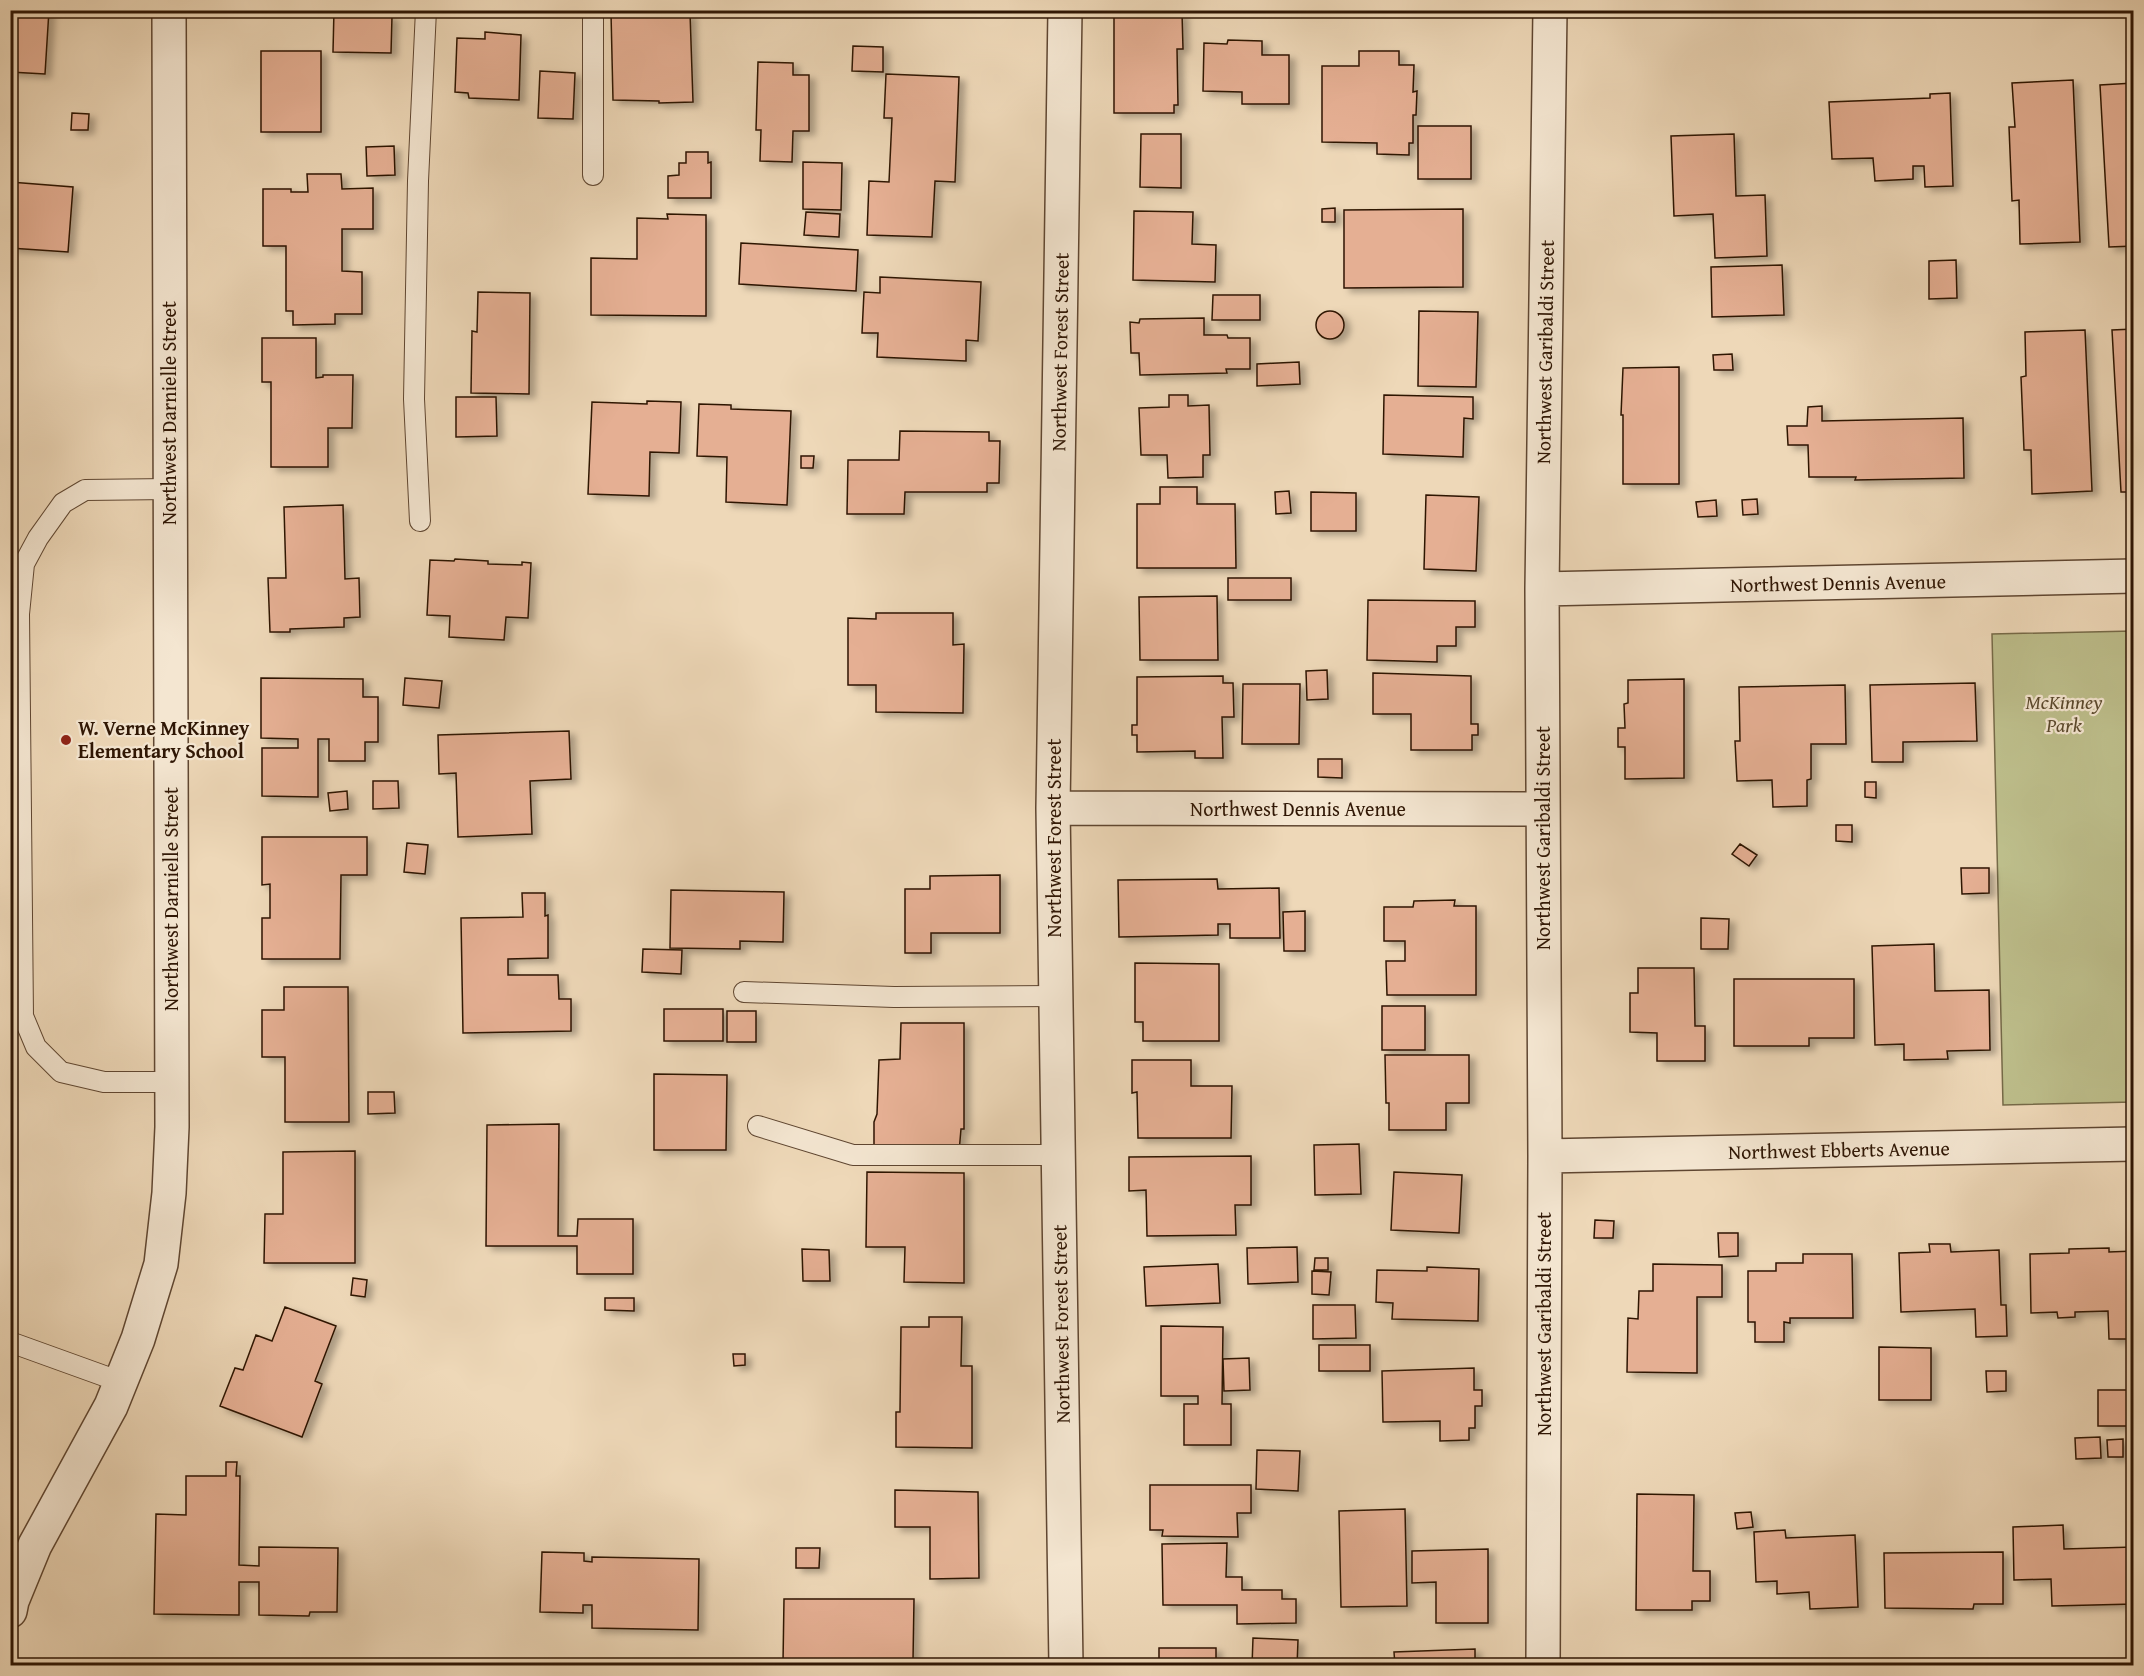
<svg xmlns="http://www.w3.org/2000/svg" width="2144" height="1676" viewBox="0 0 2144 1676" font-family="'Gentium Book Plus',serif">
<style>
.green{fill:#bdbe8b;stroke:#766a48;stroke-width:1.5}
.building{fill:#e5af93;stroke:#2f1604;stroke-width:1.5;filter:url(#shadow)}
.lines{fill:none;stroke-linecap:round;stroke-linejoin:round}
.service-casing{stroke:#5f4631;stroke-width:22}
.minor-casing{stroke:#5f4631;stroke-width:36}
.service{stroke:#f4e6d1;stroke-width:20}
.minor{stroke:#f4e6d1;stroke-width:33}
.poi-dot{fill:#8f2418;stroke:#f4e6d1;stroke-width:2}
.labels{text-anchor:middle;stroke-width:4.5;stroke-linejoin:round;paint-order:stroke}
.street-label{font-size:20px;fill:#2f1604;stroke:#f4e6d1}
.park-label{font-size:20px;font-style:italic;fill:#5a482c;stroke:#f4e6d1}
.poi-label{font-size:20px;font-weight:bold;fill:#2f1604;stroke:#f4e6d1;text-anchor:start}
</style>
<defs>
<filter id="shadow"><feDropShadow dx="6" dy="4" stdDeviation="3" flood-color="#0004"/></filter>
</defs>
<rect width="100%" height="100%" fill="#eed8b8"/>
<filter id="stains"><feTurbulence type="fractalNoise" baseFrequency=".00333" numOctaves="4"/><feColorMatrix values="0 0 0 0 .2 0 0 0 0 .09 0 0 0 0 .02 0 0 0 .5 -.17"/></filter>
<radialGradient id="worn" r=".72"><stop offset=".6" stop-color="#630" stop-opacity="0"/><stop offset="1" stop-color="#630" stop-opacity=".3"/></radialGradient>
<path class="green" d="M2133 631V1102L2003 1105 1992 634Z"/>
<path class="building" d="M10 10H49L45 74 10 72Z
M334 10H384V16H392L391 53 333 52Z
M611 13H627V17L690 13 693 102 659 103V101L613 100Z
M1182 13 1183 49H1177L1178 105H1174V113H1114V14Z
M485 32 521 35 519 100 469 98 468 93 455 92 457 38 485 39Z
M1228 40 1262 41V55H1289V104H1242V92L1203 91 1204 43 1227 44Z
M853 46 883 47V72L852 71Z
M261 51H321V132H261Z
M1359 51H1399V65H1414L1413 92 1417 91 1416 115H1413V143H1409V155L1377 154V143L1322 142V66H1359Z
M758 62 793 63V75H809V131H793L792 162 760 161 761 130H756Z
M540 71 575 73 573 119 538 118Z
M886 74 959 77 955 182 935 181 932 237 867 235 869 181 889 182 892 118H884Z
M2073 80 2080 242 2020 244 2019 200 2012 201 2009 127H2015L2012 83Z
M2134 83V246L2109 247 2100 85Z
M1950 93 1953 186 1925 187 1924 166H1913V179L1875 181 1873 158 1832 159 1829 102 1930 98V94Z
M72 113 89 114 88 130H71Z
M1418 126H1471V179H1418Z
M1141 134H1181V188L1140 187Z
M1734 134 1736 196 1765 195 1767 256 1715 258 1713 214 1674 216 1671 136Z
M394 146 395 175 367 176 366 147Z
M686 152H708V163L711 162V198H668V176L679 175V163H686Z
M803 162 842 163 841 210 803 209Z
M307 174H341L342 189 373 188V229H342V271L362 272V314H335V324L293 325V311H286V246H263V189H291V192H308Z
M10 182 73 187 68 252 10 248Z
M1335 208V222H1322V209Z
M1463 209V287L1344 288V210Z
M1134 211 1193 212 1192 244 1216 245 1215 282 1133 280Z
M806 212 840 214 839 237 804 235Z
M667 214 706 215V316L591 315V258L637 259V218L668 219Z
M741 243 858 250 856 291 739 284Z
M1956 260 1957 298 1929 299V261Z
M1782 265 1784 315 1712 317 1711 267Z
M880 277 981 282 978 341 966 340V361L877 357 878 333H862L864 292 880 293Z
M478 292 530 293 529 394 471 393 472 331 477 332Z
M1213 295H1260V320H1212Z
M1419 311 1478 312 1476 387 1418 386Z
M1316 325a14 14 0 1 1 28 0a14 14 0 1 1-28 0Z
M1204 318V335H1227L1228 338H1250V369H1226L1227 373 1140 375 1139 353H1131L1130 322 1139 323 1140 319Z
M2134 329V492H2121L2112 330Z
M2085 330 2092 491 2032 494 2031 450H2024L2021 377 2026 376 2025 332Z
M262 338H316V378L323 377V375H353L352 428H328V467H271V382H262Z
M1732 354 1733 370H1714L1713 355Z
M1299 362 1300 384 1257 386V364Z
M1679 367V484H1623V415H1621L1623 368Z
M1169 395H1188V406L1209 405 1210 455H1203V477L1168 478 1167 455H1141L1139 408 1169 407Z
M1384 395 1473 397V419L1464 418 1463 457 1383 454Z
M456 397H496L497 436 456 437Z
M647 401 681 402 679 453 650 452 649 496 588 494 592 402 647 404Z
M699 404 731 405V409L791 411 787 505 726 502 727 457 697 456Z
M1822 406V421L1963 418 1964 478 1855 480 1856 477H1809L1808 445H1788L1787 426H1807L1808 407Z
M900 431 989 432V441H1000L999 483H987V492H905L904 514H847L848 460H899Z
M801 456H814L813 468H801Z
M1160 487H1197V504H1235L1236 568H1137V504H1160Z
M1289 491 1291 513 1276 514 1275 492Z
M1311 492 1356 493V531H1311Z
M1426 495 1479 497 1476 571 1424 569Z
M1757 499 1758 514 1743 515 1742 500Z
M1716 500 1717 516 1698 517 1696 502Z
M343 505 345 579 359 578 360 617 344 618V627L290 629V632H270L268 578H286L284 507Z
M455 559 488 561V564L522 565V562L531 563 528 618 506 617 504 640 449 637 450 616 427 615 430 560 454 561Z
M1228 578H1291V600H1228Z
M1217 596 1218 660H1140L1139 597Z
M1368 600 1475 601V627H1456V646H1437V662L1367 660Z
M876 613H953V645L964 644 963 713 876 712V685H848V618L876 619Z
M1327 670 1328 699 1307 700 1306 671Z
M1373 673 1471 676V724H1478V735H1472V750H1411V714H1373Z
M1223 676V683H1233L1234 717H1222L1223 758H1195V751L1137 752V735H1132V725H1137V677Z
M261 678 363 679V697H378V742H365V761H329V739H318V797L262 796V748H298V739L261 738Z
M405 678 442 681 439 708 403 705Z
M1684 679V778L1625 779V747H1618V728H1625L1624 704 1628 703V680Z
M1975 683 1977 741 1903 742V762H1872L1870 685Z
M1243 684H1300L1299 744H1242Z
M1845 685 1846 744H1811V779L1807 780V806L1773 807 1772 780 1737 781 1735 741H1740L1739 687Z
M569 731 571 779 530 781 532 834 458 837 456 773 439 774 438 735Z
M1318 759H1342V778L1318 777Z
M373 781H398L399 808 373 809Z
M1865 782H1876V798L1865 797Z
M347 791 348 809 330 811 328 793Z
M1836 825H1852V842L1836 841Z
M262 837H367V875H341L340 959H262V918H270V884L262 885Z
M407 843 428 845 425 874 404 872Z
M1740 844 1757 855 1749 866 1732 854Z
M1961 868H1989V893L1962 894Z
M1000 875V933H931V953H905V889H930V876Z
M1217 879 1218 889 1279 888 1280 938H1230V924H1218V935L1119 937 1118 880Z
M671 890 784 892 783 942 740 941V949L670 948Z
M522 893H545V916L548 915V958L508 959V975H558L559 999H571V1031L463 1033 461 918 523 917Z
M1455 900 1454 906H1476V995H1387L1386 961H1405V941H1384V907H1413L1414 901Z
M1305 911V951H1284L1283 912Z
M1701 918 1729 919 1728 949H1701Z
M1934 944 1935 991 1989 990 1990 1050 1947 1051 1948 1059 1904 1060V1044L1875 1045 1872 946Z
M643 949 682 950 681 974 642 972Z
M1135 963 1219 964V1041H1143V1022H1135Z
M1638 968H1694L1695 1026H1705V1061H1657V1033L1630 1032V993H1638Z
M1734 979H1854V1038H1809V1046H1734Z
M284 987H348L349 1122H285V1057H262V1010H284Z
M1382 1006H1425V1050H1382Z
M664 1009H723V1041H664Z
M727 1011H756V1042H727Z
M901 1023H964V1129H961L959 1152 874 1153V1122L877 1114 879 1060 900 1059Z
M1385 1055H1469V1103H1446V1130H1389V1103H1386Z
M1132 1060H1191V1086H1232L1231 1138H1138L1137 1092 1132 1093Z
M654 1074 727 1075 726 1150H654Z
M368 1092H394L395 1113 368 1114Z
M559 1124 558 1236H577L578 1219H633V1274H577V1246H486L487 1125Z
M1359 1144 1361 1194 1315 1195 1314 1145Z
M355 1151V1263H264L265 1214H283V1152Z
M1251 1156V1205H1235L1236 1235 1147 1236 1146 1190 1129 1191V1157Z
M867 1172 964 1173V1283L904 1282 905 1247H866Z
M1394 1172 1462 1175 1459 1233 1391 1230Z
M1595 1220 1614 1221 1613 1238H1594Z
M1718 1233H1738V1256L1719 1257Z
M1929 1244H1950L1951 1252 1999 1250 2001 1305H2006L2007 1336 1976 1337 1975 1309 1901 1312 1899 1253 1930 1252Z
M1297 1247 1298 1282 1248 1284 1247 1248Z
M2109 1248V1252L2134 1251V1339H2109L2108 1311 2075 1312V1317L2058 1318 2057 1312 2031 1313 2030 1254 2069 1253V1249Z
M802 1249 829 1250 830 1281H803Z
M1803 1254H1852L1853 1318H1790V1323L1784 1322V1342H1755V1322H1748V1271H1776V1263H1803Z
M1315 1258H1328V1270H1314Z
M1218 1264 1220 1303 1146 1306 1144 1267Z
M1653 1264 1722 1265V1297H1697V1373L1627 1372 1628 1318 1638 1319 1639 1291H1653Z
M1427 1267 1479 1269 1478 1321 1392 1319 1393 1303 1376 1302 1377 1270 1427 1271Z
M1312 1271 1331 1272 1329 1295 1312 1294Z
M353 1278 367 1280 365 1297 351 1295Z
M605 1298H634V1311L605 1310Z
M1313 1305H1355L1356 1338 1313 1339Z
M285 1307 336 1326 315 1381 322 1384 302 1437 220 1406 235 1368 243 1370 256 1335 272 1341Z
M929 1317H962L961 1366H972V1448L896 1447V1412H900L901 1327H929Z
M1161 1326 1223 1327 1222 1404H1231V1445H1184V1404H1198V1396H1161Z
M1319 1345H1370V1371H1319Z
M1879 1347 1931 1348V1400H1879Z
M733 1354H745V1365L734 1366Z
M1249 1358 1250 1390 1224 1391 1223 1359Z
M1474 1368V1390H1482V1406H1475V1428H1469V1440L1440 1441V1421L1383 1422 1382 1371Z
M1986 1371H2006V1391L1987 1392Z
M2098 1390H2134V1426H2098Z
M2100 1437 2101 1458 2076 1459 2075 1438Z
M2123 1439V1457H2108L2107 1440Z
M1257 1450 1300 1451 1298 1491 1256 1489Z
M226 1462H237L236 1476H240L239 1565 259 1566V1547L338 1548 337 1612H310L309 1616 259 1615V1582H239V1615L154 1614 156 1514 186 1515V1476H226Z
M1150 1485H1251V1513H1237L1238 1537 1162 1536 1163 1530H1150Z
M895 1490 978 1492 979 1578 930 1579V1527H895Z
M1637 1494 1694 1495 1693 1571H1710V1601H1692V1610H1636Z
M1405 1509 1407 1606 1341 1607 1339 1511Z
M1751 1512 1753 1527 1737 1529 1735 1513Z
M2063 1525 2064 1549 2134 1547V1604L2052 1606 2051 1579 2014 1580 2013 1527Z
M1785 1530 1786 1538 1855 1535 1858 1607 1810 1609 1809 1592 1777 1594V1581L1756 1582 1754 1532Z
M1227 1543 1226 1577H1242V1590H1282V1599H1296V1623L1237 1624V1605H1163L1162 1544Z
M796 1548H820L819 1568H796Z
M1488 1549V1623H1436V1582L1412 1583V1551Z
M542 1552 584 1553V1561L592 1562V1557L699 1559 698 1630 592 1628V1605H583V1613L540 1612Z
M2003 1552V1604H1974L1973 1609 1885 1608 1884 1553Z
M784 1599H914L913 1660H849V1666H804V1663H783Z
M1253 1638 1298 1640 1297 1666H1252Z
M1159 1648H1216V1666H1159Z
M1475 1649V1666H1395L1394 1652Z"/>
<g class="lines">
<g class="service-casing">
<path id="service" d="M593 10V175
M169 489 85 490 63 503 38 538 24 564 19 614 23 1016 36 1047 61 1072 104 1082H172
M420 521 414 399 418 181 426 10
M744 992 894 997 1056 996
M758 1126 853 1155H1058
M10 1342 121 1382"/>
</g>
<g class="minor-casing">
<path id="minor" d="M1065 10 1053 808 1066 1666
M1542 589 2134 576
M1053 808 1543 809
M1545 1156 2134 1144
M10 1611 12 1601 35 1545 111 1406 138 1339 161 1264 169 1193 172 1127 169 10
M1543 1666 1545 1156 1542 589 1550 10"/>
</g>
<use href="#service" class="service"/>
<use href="#minor" class="minor"/>
</g>
<circle class="poi-dot" cx="66" cy="740" r="6"/>
<g class="labels">
<g class="street-label">
<text transform="translate(1060 352) rotate(-89)" y="7">Northwest Forest Street</text>
<text transform="translate(1545 352) rotate(-89)" y="7">Northwest Garibaldi Street</text>
<text transform="translate(169 413) rotate(-90)" y="7">Northwest Darnielle Street</text>
<text transform="translate(1838 583) rotate(-1)" y="7">Northwest Dennis Avenue</text>
<text x="1298" y="816">Northwest Dennis Avenue</text>
<text transform="translate(1054 838) rotate(-90)" y="7">Northwest Forest Street</text>
<text transform="translate(1543 838) rotate(-90)" y="7">Northwest Garibaldi Street</text>
<text transform="translate(171 899) rotate(-90)" y="7">Northwest Darnielle Street</text>
<text transform="translate(1839 1150) rotate(-1)" y="7">Northwest Ebberts Avenue</text>
<text transform="translate(1061 1324) rotate(-91)" y="7">Northwest Forest Street</text>
<text transform="translate(1544 1324) rotate(-90)" y="7">Northwest Garibaldi Street</text>
</g>
<g class="park-label">
<text x="2064" y="709">McKinney<tspan x="2064" dy="23">Park</tspan></text>
</g>
<g class="poi-label">
<text x="78" y="735">W. Verne McKinney<tspan x="78" dy="23">Elementary School</tspan></text>
</g>
</g>
<rect width="2144" height="1676" fill="none" stroke="#eed8b8" stroke-width="36"/>
<rect x="12" y="12" width="2120" height="1652" fill="none" stroke="#2f1604" stroke-width="3"/>
<rect x="18" y="18" width="2108" height="1640" fill="none" stroke="#2f1604" stroke-width="1.5"/>
<rect width="100%" height="100%" filter="url(#stains)"/>
<rect width="100%" height="100%" fill="url(#worn)"/>
</svg>
